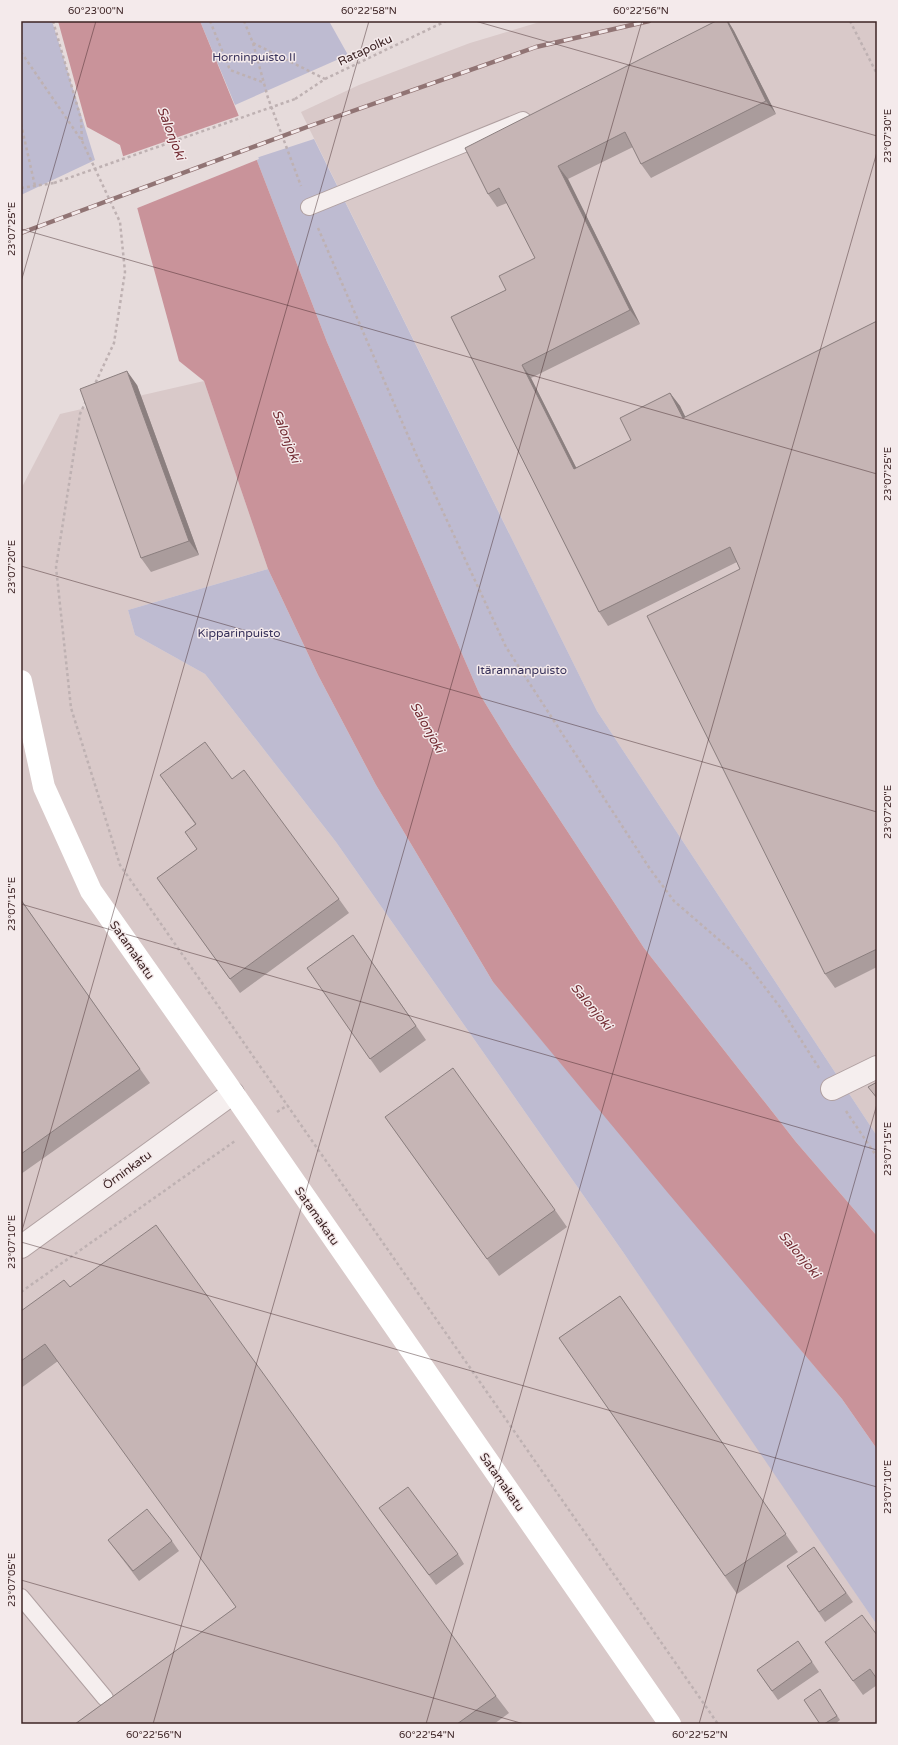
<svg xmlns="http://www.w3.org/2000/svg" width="898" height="1745" viewBox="0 0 898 1745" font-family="'Varela Round',sans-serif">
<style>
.built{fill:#d9c9c9}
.green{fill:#bebbd1}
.water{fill:#c9939a}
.pier{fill:#e6dbdb}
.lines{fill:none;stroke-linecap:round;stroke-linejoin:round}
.lane-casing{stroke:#b0a0a1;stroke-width:18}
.street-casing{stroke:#b0a0a1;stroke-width:24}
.path{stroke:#beb1b2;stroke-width:2.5;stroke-dasharray:3 3;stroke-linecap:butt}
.lane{stroke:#f5eeee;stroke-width:16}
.street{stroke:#f5eeee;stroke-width:22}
.secondary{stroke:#fff;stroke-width:22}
.rail-casing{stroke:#917474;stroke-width:4.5}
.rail{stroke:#f4eaeb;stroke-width:3;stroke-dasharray:9;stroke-linecap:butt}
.path-bridge{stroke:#beb1b2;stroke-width:2.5;stroke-dasharray:3 3;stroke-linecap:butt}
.wall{fill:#aa9c9c}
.shaded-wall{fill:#8b7f7f}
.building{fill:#c6b5b5;stroke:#8b7f7f}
.ticks{fill:none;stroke:#3d2425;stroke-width:1;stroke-opacity:0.45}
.labels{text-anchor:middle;stroke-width:3;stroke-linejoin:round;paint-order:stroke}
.street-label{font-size:12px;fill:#3d2425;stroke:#f4eaeb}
.park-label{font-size:12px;fill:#37315a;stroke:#f4eaeb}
.water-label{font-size:13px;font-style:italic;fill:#732c33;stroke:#f4eaeb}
.neatline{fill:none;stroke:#3d2425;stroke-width:1.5}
.ticks-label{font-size:10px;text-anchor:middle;fill:#3d2425}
</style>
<rect width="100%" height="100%" fill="#e6dbdb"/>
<path class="built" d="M543 21H877V1136L597 711 301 112 359 85 470 43Z
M204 381 268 569 128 610 135 635 205 674 336 842 623 1252 783 1485 877 1625V1724H21V489L60 414Z"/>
<path class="green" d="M21 21H52L95 160 21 195Z
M200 21H329L348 55 235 105Z
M314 139 597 711 877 1136V1236L796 1142 644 948 512 747 479 693 327 342 256 158Z
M268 569 318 675 376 785 493 982 842 1399 877 1449V1625L623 1252 336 842 205 674 135 635 128 610Z"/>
<path class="water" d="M58 21H200L256 158 327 342 479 693 512 747 644 948 796 1142 877 1236V1449L842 1399 668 1193 493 982 376 785 318 675 268 569 204 381 179 361 120 145 87 127Z"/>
<path class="pier" d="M241 115 259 159 135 209 121 157Z"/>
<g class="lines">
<g class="lane-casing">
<path id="lane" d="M309 207 523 120
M21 1597 105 1698"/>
</g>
<g class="street-casing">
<path id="street" d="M832 1089 877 1067
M21 1247 233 1093"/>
</g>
<path class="path" d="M53 21 81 119 82 141
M210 21 230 70 265 83
M244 21 253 43 268 98 301 186
M850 21 877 74
M253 43 325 79
M21 52 82 141 120 222 125 272 114 343 94 386
M295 99 325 79 446 21
M21 124 35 186
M21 188 54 183
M318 228 416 454 506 647 650 869 674 901 747 964 780 1007 819 1068
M86 401 80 414 56 567 71 708 120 865 718 1724
M846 1111 877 1157
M277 1112 288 1105
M21 1292 235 1141"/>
<use href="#lane" class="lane"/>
<use href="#street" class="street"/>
<path class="secondary" d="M21 681 44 787 91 891 233 1093 670 1724"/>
<g class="rail-casing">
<path id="rail" d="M21 233 307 127 536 47 649 21"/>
</g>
<use href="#rail" class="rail"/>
<path class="path-bridge" d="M54 183 295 99"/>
</g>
<path class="wall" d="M716 21H728L734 31 776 114 651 178 641 164 633 147 568 179 640 324 531 378 576 468 631 440 670 393 680 406 685 417 877 321V967L835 988 825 974 740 569 737 562 608 626 599 612 451 317 506 290 535 258 507 203 497 207 488 194Z
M137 385 199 555 151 572 141 558Z
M160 775 232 779 339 899 349 913 240 993 157 878 197 849 185 832 195 824Z
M21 900 150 1083 21 1174Z
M353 935 426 1040 380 1073 307 968Z
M385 1117 555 1210 567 1227 499 1276Z
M70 1287 496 1696 509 1713 494 1724H75L236 1607 58 1361 21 1388V1311Z
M620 1296 798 1552 737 1594 559 1338Z
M379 1508 458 1554 464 1564 436 1585Z
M108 1540 172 1541 179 1551 139 1581Z
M814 1547 853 1602 825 1622 787 1566Z
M877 1635V1685L863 1695 825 1642Z
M798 1641 819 1672 778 1700 757 1670Z
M820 1689 840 1720 835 1724H820Z"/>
<path class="shaded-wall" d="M727 21H728L734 31 776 114 766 101Z
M558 166 568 179 640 324 630 310Z
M522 365 531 378 584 483 574 469Z
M127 371 137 385 199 555 189 541Z
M670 393 680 406 693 432 683 418Z"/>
<path class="building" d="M716 21H727L766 101 641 164 625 132 558 166 630 310 522 365 574 469 631 440 620 418 670 393 683 418 877 321V949L825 974 647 616 740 569 730 547 599 612 451 317 506 290 499 276 535 258 499 188 488 194 465 148Z
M127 371 189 541 141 558 80 389Z
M205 742 232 779 244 770 339 899 230 979 157 878 197 849 185 832 196 824 160 775Z
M21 900 140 1069 21 1154Z
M353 935 416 1026 370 1059 307 968Z
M453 1068 555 1210 487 1259 385 1117Z
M877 1082V1098L868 1087Z
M156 1225 496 1696 457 1724H75L236 1607 45 1344 21 1361V1311L64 1280 70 1287Z
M620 1296 786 1534 725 1576 559 1338Z
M408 1487 458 1554 429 1575 379 1508Z
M147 1509 172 1541 133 1571 108 1540Z
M814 1547 846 1593 819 1612 787 1566Z
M862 1615 877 1635V1679L870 1669 853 1681 825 1642Z
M798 1641 812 1662 772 1691 757 1670Z
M820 1689 837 1716 824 1724H820L804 1700Z"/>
<path class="ticks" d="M475 21 877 136M21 229 877 474M21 282 96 21M21 566 877 812M21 904 877 1150M21 1234 369 21M21 1242 877 1487M21 1580 524 1724M153 1724 642 21M426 1724 877 152M699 1724 877 1104"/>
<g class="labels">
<g class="street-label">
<text transform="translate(365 50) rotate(-25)" y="4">Ratapolku</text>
<text transform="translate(132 950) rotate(55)" y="4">Satamakatu</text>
<text transform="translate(127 1170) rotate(-36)" y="4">Örninkatu</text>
<text transform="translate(317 1216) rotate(55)" y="4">Satamakatu</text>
<text transform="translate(502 1482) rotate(55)" y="4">Satamakatu</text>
</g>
<g class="park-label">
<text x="254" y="61">Horninpuisto II</text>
<text x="239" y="637">Kipparinpuisto</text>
<text x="522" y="674">Itärannanpuisto</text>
</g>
<g class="water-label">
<text transform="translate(172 133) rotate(69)" y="5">Salonjoki</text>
<text transform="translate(287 436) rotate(69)" y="5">Salonjoki</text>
<text transform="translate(428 727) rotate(61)" y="5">Salonjoki</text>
<text transform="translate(592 1006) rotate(50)" y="5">Salonjoki</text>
<text transform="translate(800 1254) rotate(50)" y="5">Salonjoki</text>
</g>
</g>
<rect width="898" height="1745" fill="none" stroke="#f4eaeb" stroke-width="44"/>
<rect x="22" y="22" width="854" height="1701" class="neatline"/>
<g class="ticks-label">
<text x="96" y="14">60°23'00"N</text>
<text x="369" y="14">60°22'58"N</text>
<text x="641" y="14">60°22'56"N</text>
<text transform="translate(887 136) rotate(-90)" y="4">23°07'30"E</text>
<text transform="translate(11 229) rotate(-90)" y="4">23°07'25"E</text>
<text transform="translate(887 474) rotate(-90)" y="4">23°07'25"E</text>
<text transform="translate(11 567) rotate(-90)" y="4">23°07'20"E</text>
<text transform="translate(887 812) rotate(-90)" y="4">23°07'20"E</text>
<text transform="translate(11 904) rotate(-90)" y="4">23°07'15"E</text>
<text transform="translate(887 1149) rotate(-90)" y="4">23°07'15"E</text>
<text transform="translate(11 1242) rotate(-90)" y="4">23°07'10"E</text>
<text transform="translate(887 1487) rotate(-90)" y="4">23°07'10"E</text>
<text transform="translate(11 1580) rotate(-90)" y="4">23°07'05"E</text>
<text x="154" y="1738">60°22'56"N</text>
<text x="427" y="1738">60°22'54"N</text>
<text x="700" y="1738">60°22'52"N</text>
</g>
</svg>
